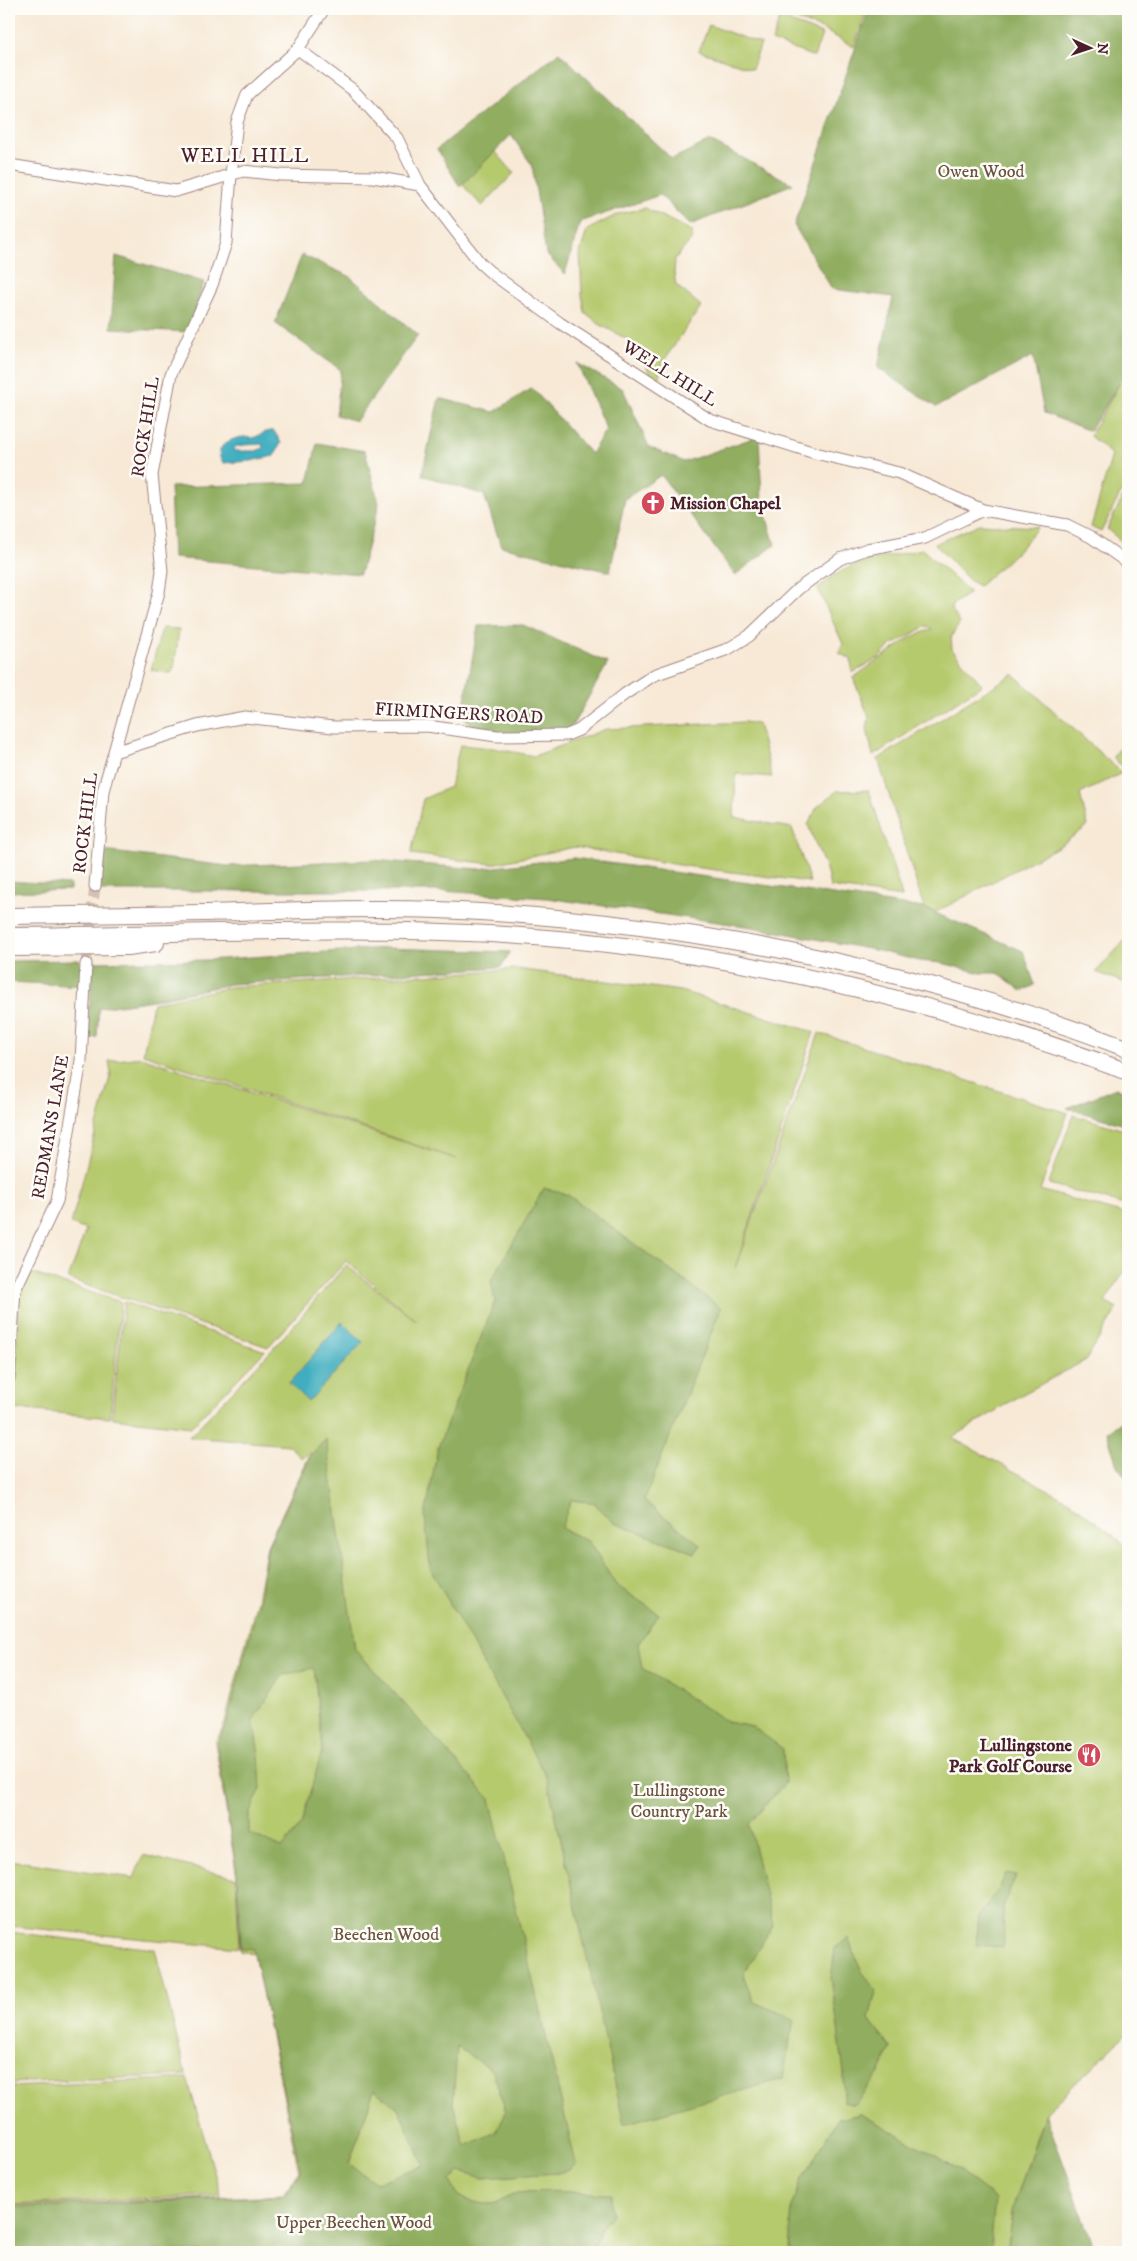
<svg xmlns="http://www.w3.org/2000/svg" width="1137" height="2261" viewBox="0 0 1137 2261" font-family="'IM FELL DW Pica',serif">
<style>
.green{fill:#b5c96d;stroke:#80744c}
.forest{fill:#90ad60;stroke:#6d6646;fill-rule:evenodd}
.water{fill:#41aec0;stroke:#466676;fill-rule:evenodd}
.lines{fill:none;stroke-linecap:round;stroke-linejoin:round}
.minor-tunnel{stroke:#d4c1b4;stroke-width:11;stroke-dasharray:11 5.5;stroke-linecap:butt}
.minor-casing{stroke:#a08480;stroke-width:13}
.highway-casing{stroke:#a08480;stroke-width:18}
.minor{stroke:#fff;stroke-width:11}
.highway{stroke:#fff;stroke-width:16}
.labels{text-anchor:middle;stroke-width:5;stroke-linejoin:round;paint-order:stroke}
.park-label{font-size:18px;fill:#6a523f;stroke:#fdfcf7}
.street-label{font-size:18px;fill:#4a1f2b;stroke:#fdfcf7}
.poi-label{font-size:18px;font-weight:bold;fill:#4a1f2b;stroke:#fdfcf7;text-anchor:start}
.quarter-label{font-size:20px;letter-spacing:1px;fill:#4a1f2b;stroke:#fdfcf7}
</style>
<rect width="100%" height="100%" fill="#fdfcf7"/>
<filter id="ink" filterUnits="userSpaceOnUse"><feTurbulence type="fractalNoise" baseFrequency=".02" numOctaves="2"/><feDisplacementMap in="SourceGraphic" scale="10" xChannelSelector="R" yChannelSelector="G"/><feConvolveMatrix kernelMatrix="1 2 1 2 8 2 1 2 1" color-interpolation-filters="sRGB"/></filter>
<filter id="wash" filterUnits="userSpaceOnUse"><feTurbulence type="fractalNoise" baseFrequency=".0096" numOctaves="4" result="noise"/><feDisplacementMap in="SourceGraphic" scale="20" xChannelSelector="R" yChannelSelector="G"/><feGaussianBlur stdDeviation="1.12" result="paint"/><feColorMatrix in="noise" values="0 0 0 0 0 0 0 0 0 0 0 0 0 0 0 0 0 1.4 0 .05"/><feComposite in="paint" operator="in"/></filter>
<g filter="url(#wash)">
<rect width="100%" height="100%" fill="#f7e9d6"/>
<path class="green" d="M766 9H867L854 47 822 29Z
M780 18 822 34 814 57 772 41Z
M709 25 761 44 752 69 699 51Z
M492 148 514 173 482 206 459 181Z
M645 208 692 231V239L675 259 674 273 676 285 701 306 663 362 658 380 650 375 643 358 634 343 599 324 585 312 582 295 580 253 587 230 618 214Z
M1120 383 1128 390V479L1101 532 1091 527 1112 455 1090 436Z
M1128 487V547L1107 529Z
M979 524 1038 527 1020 549 979 586 970 581 935 544Z
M922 549 970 593 953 604 951 609 960 623 951 637 952 649 982 685 873 756 867 729 869 717 853 678 911 637 932 629 927 626 890 646 879 658 852 673 851 659 839 653 843 644 818 589C845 560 886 558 922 549Z
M162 628 179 629 174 670 170 673 151 670Z
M1013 674 1122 773 1080 794 1088 826 1058 847 936 912 924 908 878 759Z
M745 722 758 724 772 777 736 774 734 817 792 828 810 882 685 866 575 847 492 864 411 854 423 799 450 787 460 745 493 748 534 756 606 729Z
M1128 738V773L1113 757Z
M869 790 902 896V897L830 887 827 872 808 825 817 807 837 791Z
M1128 937V984L1096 972Z
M517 969 681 991 814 1032 735 1268 819 1033 1068 1113 1040 1190 1128 1215V1266L1105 1302 1117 1309 1086 1360 1021 1395 952 1438 1071 1502 1128 1547V2032L1045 2113 1013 2208 1006 2252H9V2206L283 2195 299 2172 254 1953 241 1952 240 1949 237 1877 215 1743 224 1726 257 1600 267 1546 311 1452 302 1459 289 1445 189 1437 271 1351 346 1265 417 1321 346 1261 268 1347 68 1279 86 1230 71 1224 111 1073 109 1061 141 1057 457 1159 143 1054 153 1003 231 987Z
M1073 1115 1128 1131V1206L1049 1184Z
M28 1272 121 1302 110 1418 15 1409 9 1405 17 1358 18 1291Z
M124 1302 265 1351 191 1427 112 1418Z
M143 1855 236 1878 239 1948 9 1926V1860L134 1878Z
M9 1932 155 1949 186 2075 9 2083Z
M187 2078 221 2195 9 2205V2087Z"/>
<path class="forest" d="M869 9H1128V369L1090 431 1044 413 1033 356 936 407 878 368 893 297 832 289 794 225Z
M559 52 672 159 710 141 793 184 690 225 660 195 580 222 565 274 546 254 532 165 511 135 460 187 437 149Z
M302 255 349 276 418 335 356 421 336 415 341 370 275 323Z
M116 256 204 282 188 332 111 328Z
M577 363 623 389 649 447 684 462 759 436 762 502 775 545 735 575 661 475 625 499 610 572 501 546 484 495 422 475 439 398 494 412 532 388 591 454 606 429Z
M317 443 365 451 379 504 360 574 173 558 170 487 308 483Z
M523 625 608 663 567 735 484 734 462 717 478 626Z
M103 851 228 866 373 860 478 869 574 858 924 908 1023 951 1035 985 1022 991 998 973H981L942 963 919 961 879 951 752 927 547 898 439 891H100Z
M9 881 70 885V890L9 892Z
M386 948 510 952 501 967 231 984 153 1000 99 1008 97 1037 87 1039 93 962 206 960Z
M80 960 83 986 9 982V961Z
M1116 1088 1128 1094V1126L1067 1108Z
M544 1188 568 1195 721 1308 644 1501 701 1545 695 1553 614 1523 594 1503 571 1500 561 1528 589 1542 616 1585 659 1614 638 1644 642 1668 728 1722 753 1727 783 1749 785 1783 749 1824 773 1925 743 1975 754 2002 794 2019 783 2079 624 2124 547 1778 430 1568 425 1516 438 1447 495 1301 491 1281Z
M1128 1417V1480L1117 1466 1107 1432Z
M326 1439 355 1649 490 1799 576 2164 569 2170 558 2173 483 2178 460 2171 451 2181 458 2196C470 2201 482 2206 496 2203 503 2200 510 2194 517 2193 549 2189 580 2193 611 2194L612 2214 601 2229 593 2247 574 2252H9V2208L284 2196 301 2172 253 1949 241 1948 237 1874 217 1744 226 1726 259 1601 268 1546 311 1455ZM314 1668 322 1751 301 1825 282 1848 249 1833V1813L261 1789 259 1754 253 1720 283 1675ZM457 2047 493 2071 506 2112 496 2132 465 2146 453 2104ZM374 2090 398 2108 424 2165 376 2183 349 2164Z
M1006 1873 1016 1875 1003 1908 1004 1947 976 1945 979 1916 999 1889Z
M848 1938 861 1970 876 1991 869 2019 891 2048 880 2072 854 2105 844 2102V2073L831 1978 835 1948Z
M1045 2113 1096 2252H1006L1013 2208Z
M861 2114 952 2165 995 2199 990 2252H789L792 2205 799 2184 838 2119Z"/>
<path class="water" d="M270 431H274L281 443 274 456 251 461 223 463C212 448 229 438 244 437 246 437 249 438 252 438 258 437 263 432 270 431ZM244 445 262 444 263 448 256 451H234V447Z
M342 1322 363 1342 308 1402 289 1383Z"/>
</g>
<g filter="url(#ink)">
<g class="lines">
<path class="minor-tunnel" d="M86 964 95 886"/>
<g class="minor-casing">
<path id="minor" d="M298 49 353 90 397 138 420 185 480 263 490 272 560 323 710 420 815 453 899 473 983 510 1067 525 1091 537 1128 563
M9 165 176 191 243 171 281 175 373 177 420 185
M114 752 197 726 245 717 333 727 427 726 497 736 567 735 579 730 625 694 654 675 728 649 749 636 798 589 840 559 867 549 925 538 983 510
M95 886 103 791 159 592 162 571 152 475 171 374 212 285 226 243 231 174 237 122 247 95 298 49 324 9
M9 1378 15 1290 57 1201 81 1061 86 964"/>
</g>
<g class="highway-casing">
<path id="highway" d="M9 916C73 915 138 914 203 913 281 911 359 907 437 910 673 919 908 965 1128 1049
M9 936C174 935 340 925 506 935 719 948 928 998 1128 1072
M9 948 128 947 156 943"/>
</g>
<use href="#minor" class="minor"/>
<use href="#highway" class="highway"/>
</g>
</g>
<defs>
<g id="church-disc" transform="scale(1.25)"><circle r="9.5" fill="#d1495b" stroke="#fdfcf7"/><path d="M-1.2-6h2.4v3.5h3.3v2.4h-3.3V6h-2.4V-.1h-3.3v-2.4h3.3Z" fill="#fff"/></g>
<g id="restaurant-disc" transform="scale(1.25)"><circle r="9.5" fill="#d1495b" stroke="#fdfcf7"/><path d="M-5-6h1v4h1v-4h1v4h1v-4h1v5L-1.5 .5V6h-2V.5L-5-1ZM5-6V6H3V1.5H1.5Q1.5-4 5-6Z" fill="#fff"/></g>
</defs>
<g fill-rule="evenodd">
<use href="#church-disc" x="653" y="503"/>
<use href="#restaurant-disc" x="1089" y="1755"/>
</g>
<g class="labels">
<g class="park-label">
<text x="981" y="177">Owen Wood</text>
<text x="679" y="1796">Lullingstone<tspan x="679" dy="21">Country Park</tspan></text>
<text x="386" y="1940">Beechen Wood</text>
<text x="354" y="2228">Upper Beechen Wood</text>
</g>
<g class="street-label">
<text transform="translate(670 373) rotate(32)" y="6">WELL HILL</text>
<text transform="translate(145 427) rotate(-81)" y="6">ROCK HILL</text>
<text transform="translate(459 713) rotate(3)" y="6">FIRMINGERS ROAD</text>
<text transform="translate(85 823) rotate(-83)" y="6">ROCK HILL</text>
<text transform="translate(50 1127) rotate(-80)" y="6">REDMANS LANE</text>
</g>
<g class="poi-label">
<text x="670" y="509">Mission Chapel</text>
<text x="1072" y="1751" text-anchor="end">Lullingstone<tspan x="1072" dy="21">Park Golf Course</tspan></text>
</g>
<g class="quarter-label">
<text x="245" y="162">WELL HILL</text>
</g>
</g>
<rect width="1137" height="2261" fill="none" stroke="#fdfcf7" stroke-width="30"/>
<g transform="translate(1090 48) rotate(93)" stroke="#fdfcf7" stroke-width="4" paint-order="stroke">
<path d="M0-4L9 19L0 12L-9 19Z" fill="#4a1f2b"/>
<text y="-8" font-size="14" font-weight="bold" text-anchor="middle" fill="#4a1f2b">N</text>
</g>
</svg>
